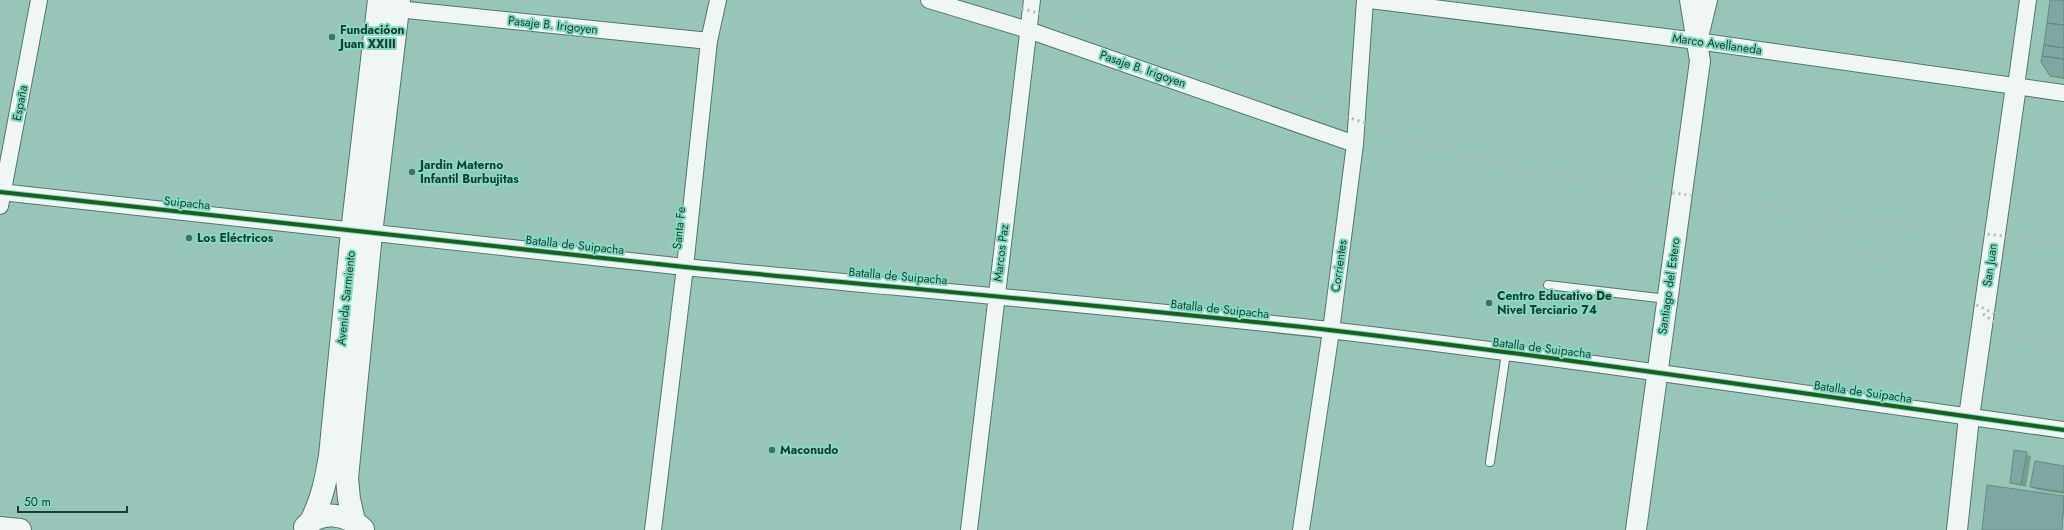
<svg xmlns="http://www.w3.org/2000/svg" width="2064" height="530" viewBox="0 0 2064 530" font-family="Jost,sans-serif">
<style>
.shadow{fill:#0003}
.building{fill:#7ea8a2;stroke:#628c86}
.lines{fill:none;stroke-linecap:round;stroke-linejoin:round}
.service-casing{stroke:#54776f;stroke-width:10}
.minor-casing{stroke:#54776f;stroke-width:18}
.tertiary-casing{stroke:#54776f;stroke-width:22}
.secondary-casing{stroke:#54776f;stroke-width:24}
.primary-casing{stroke:#54776f;stroke-width:24}
.service{stroke:#f0f6f4;stroke-width:8}
.minor{stroke:#f0f6f4;stroke-width:16}
.tertiary{stroke:#f0f6f4;stroke-width:20}
.secondary{stroke:#f0f6f4;stroke-width:22}
.primary{stroke:#f0f6f4;stroke-width:22}
.rail{stroke:#b0bcb8;stroke-width:3;stroke-dasharray:2 4;stroke-linecap:butt}
.cycleway-casing{stroke:#84d9c1;stroke-width:6}
.cycleway{stroke:#1b5e20;stroke-width:4}
.poi-dot{fill:#456d62;stroke:#84d9c1;stroke-width:1.5}
.labels{text-anchor:middle;stroke-width:4;stroke-linejoin:round;paint-order:stroke}
.street-label{font-size:12px;fill:#193d33;stroke:#84d9c1}
.poi-label{font-size:12px;font-weight:bold;fill:#193d33;stroke:#84d9c1;text-anchor:start}
</style>
<rect width="100%" height="100%" fill="#98c5b9"/>
<path class="shadow" d="M2051 0H2064V79L2051 76Z
M2015 452 2031 456 2026 487 2011 483Z
M2064 467V494L2037 490 2031 486Z
M1988 486 2064 497V514L2061 530H1983Z"/>
<path class="building" d="M2050 0H2064V25L2047 23Z
M2047 23 2064 25V48L2044 45Z
M2044 45 2064 48V59L2042 56Z
M2042 56 2064 59V78L2050 76 2041 62Z
M2014 450 2027 452 2021 485 2010 483Z
M2035 461 2064 466V492L2030 487Z
M1987 485 2064 496 2062 530H1982Z"/>
<g class="lines">
<g class="service-casing">
<path id="service" d="M1548 285 1667 299
M1490 462 1506 353"/>
</g>
<g class="minor-casing">
<path id="minor" d="M929 0 1028 30 1355 144
M1370 0 1697 41 2064 93
M397 9 709 41
M2016 86 2028 0
M0 192C228 217 456 244 685 267 900 288 1115 306 1329 330 1575 359 1819 396 2064 430
M0 206 39 0
M653 530 685 267 709 41 718 0
M969 530 1032 0
M1301 530 1331 331 1355 144 1365 0"/>
</g>
<g class="tertiary-casing">
<path id="tertiary" d="M1698 37 1707 0
M1636 530 1700 61 1690 0
M1957 530 1969 417 2016 86"/>
</g>
<g class="secondary-casing">
<path id="secondary" d="M0 528 20 530"/>
</g>
<g class="primary-casing">
<path id="primary" d="M311 521C322 500 326 479 330 456L352 232 379 0
M354 521 349 499 347 478 371 234 399 0
M305 527C321 509 347 514 363 529"/>
</g>
<use href="#service" class="service"/>
<use href="#minor" class="minor"/>
<use href="#tertiary" class="tertiary"/>
<use href="#secondary" class="secondary"/>
<use href="#primary" class="primary"/>
<path class="rail" d="M993 0 1031 11 1425 143 1513 168 1797 212 2064 243
M1812 232C1896 263 1974 305 2054 342L2064 345
M1983 314C2011 334 2031 345 2064 355"/>
<g class="cycleway-casing">
<path id="cycleway" d="M0 192C228 217 456 244 685 267 900 288 1115 306 1329 330 1575 359 1819 396 2064 430"/>
</g>
<use href="#cycleway" class="cycleway"/>
</g>
<g class="poi-dot">
<circle cx="332" cy="37" r="4"/>
<circle cx="412" cy="172" r="4"/>
<circle cx="189" cy="238" r="4"/>
<circle cx="1489" cy="303" r="4"/>
<circle cx="772" cy="450" r="4"/>
</g>
<g class="labels">
<g class="street-label">
<text transform="translate(553 25) rotate(6)" y="4">Pasaje B. Irigoyen</text>
<text transform="translate(1717 44) rotate(8)" y="4">Marco Avellaneda</text>
<text transform="translate(1143 69) rotate(19)" y="4">Pasaje B. Irigoyen</text>
<text transform="translate(20 103) rotate(-79)" y="4">España</text>
<text transform="translate(187 203) rotate(6)" y="4">Suipacha</text>
<text transform="translate(679 228) rotate(-84)" y="4">Santa Fe</text>
<text transform="translate(575 245) rotate(6)" y="4">Batalla de Suipacha</text>
<text transform="translate(1001 253) rotate(-83)" y="4">Marcos Paz</text>
<text transform="translate(1990 265) rotate(-82)" y="4">San Juan</text>
<text transform="translate(1339 266) rotate(-82)" y="4">Corrientes</text>
<text transform="translate(898 276) rotate(5)" y="4">Batalla de Suipacha</text>
<text transform="translate(1669 286) rotate(-82)" y="4">Santiago del Estero</text>
<text transform="translate(346 298) rotate(-84)" y="4">Avenida Sarmiento</text>
<text transform="translate(1220 309) rotate(6)" y="4">Batalla de Suipacha</text>
<text transform="translate(1542 348) rotate(7)" y="4">Batalla de Suipacha</text>
<text transform="translate(1863 392) rotate(8)" y="4">Batalla de Suipacha</text>
</g>
<g class="poi-label">
<text x="340" y="34">Fundacióon<tspan x="340" dy="14">Juan XXIII</tspan></text>
<text x="420" y="169">Jardin Materno<tspan x="420" dy="14">Infantil Burbujitas</tspan></text>
<text x="197" y="242">Los Eléctricos</text>
<text x="1497" y="300">Centro Educativo De<tspan x="1497" dy="14">Nivel Terciario 74</tspan></text>
<text x="780" y="454">Maconudo</text>
</g>
</g>
<path d="M18 506v6h109v-6" fill="none" stroke="#193d33" stroke-width="2"/>
<text x="24" y="506" font-size="12" fill="#193d33" stroke="#84d9c1" stroke-width="3" paint-order="stroke">50 m</text>
</svg>
